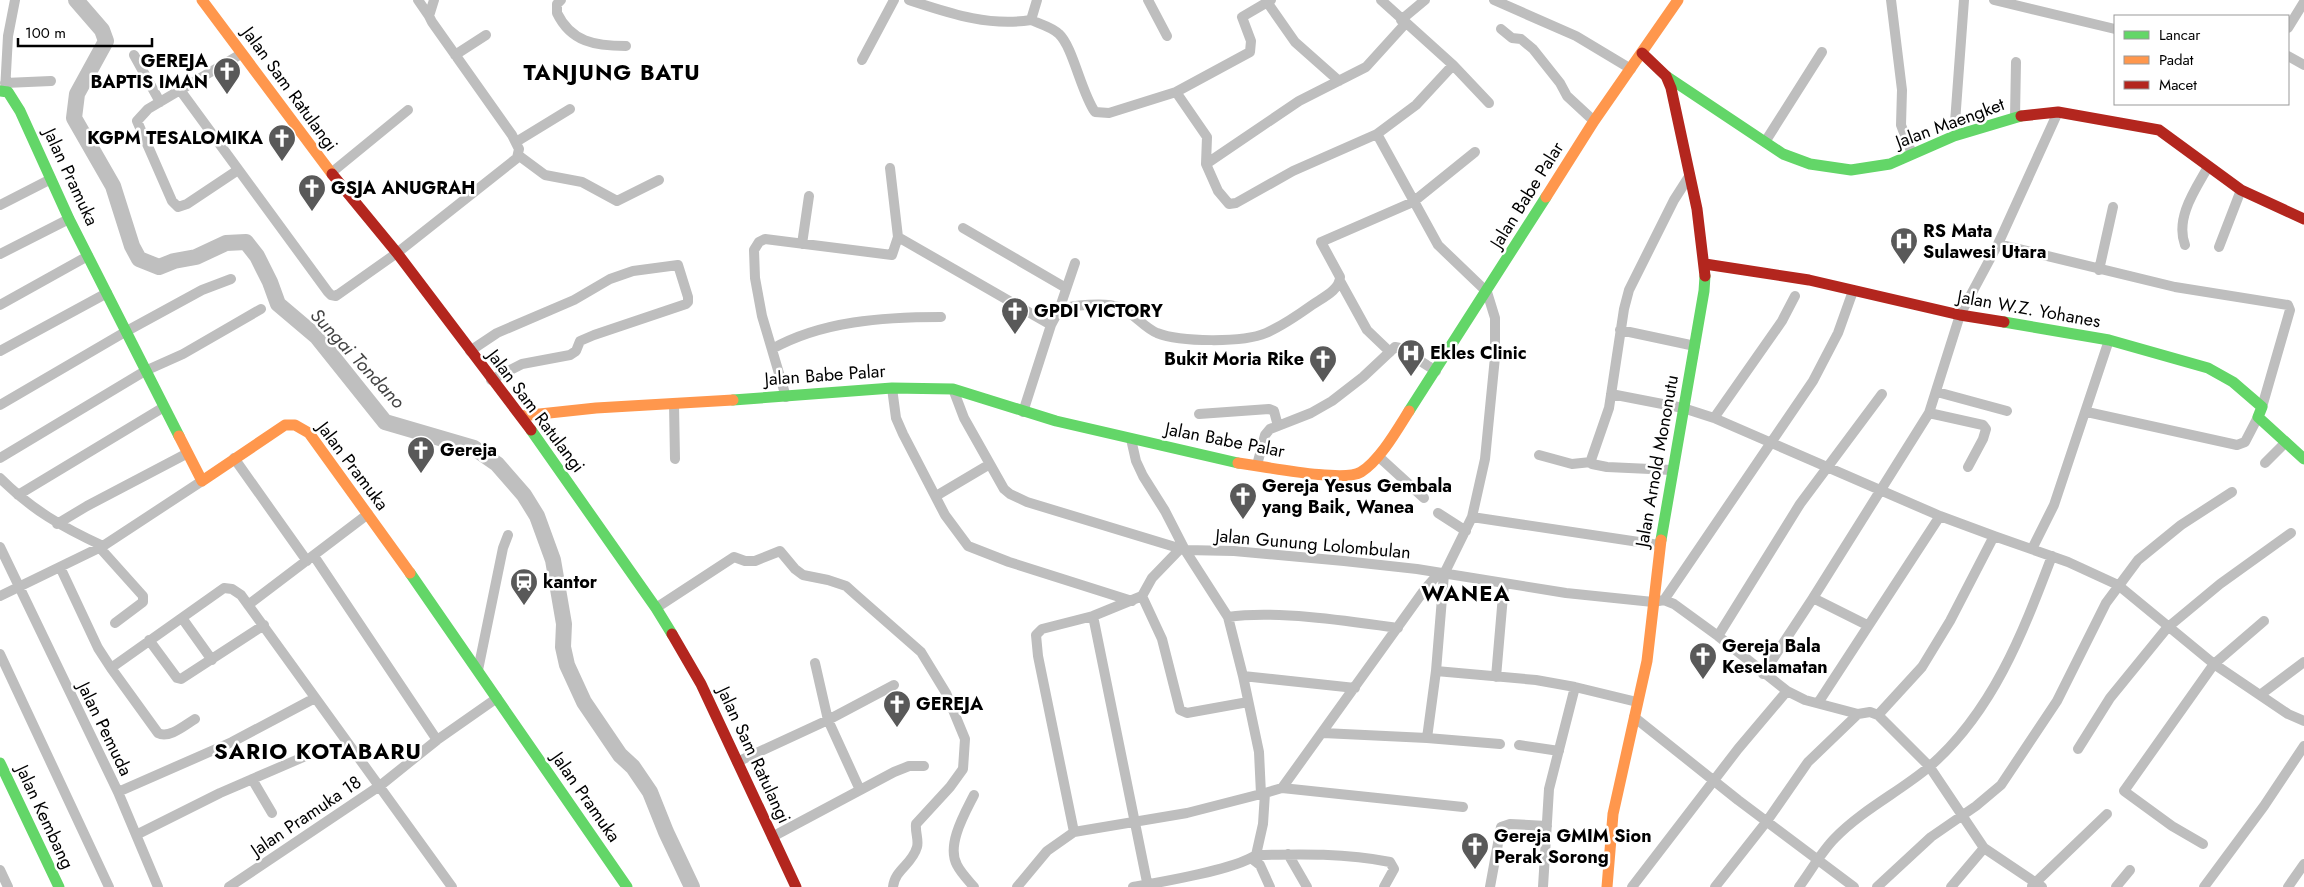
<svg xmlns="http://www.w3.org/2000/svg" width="2304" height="887" viewBox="0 0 2304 887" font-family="Jost,sans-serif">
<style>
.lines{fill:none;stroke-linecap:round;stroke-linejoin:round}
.river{stroke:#bfbfbf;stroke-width:16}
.street{stroke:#bebebe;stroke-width:10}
.fast{stroke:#63d668;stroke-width:11}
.slow{stroke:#ff974d;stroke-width:11}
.jam{stroke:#b3261e;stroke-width:11}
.labels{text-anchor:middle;stroke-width:5;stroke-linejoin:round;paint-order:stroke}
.poi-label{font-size:18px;font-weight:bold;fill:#000;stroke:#fff;text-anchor:start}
.street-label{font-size:18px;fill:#000;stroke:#fff}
.water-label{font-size:19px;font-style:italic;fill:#444;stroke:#fff}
.district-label{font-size:22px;font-weight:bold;letter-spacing:1px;fill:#000;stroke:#fff}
</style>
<rect width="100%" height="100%" fill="#fff"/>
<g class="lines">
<path class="river" d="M76 0 102 30 106 41 77 94 74 118 113 186 132 246 139 259 159 267 174 261 196 257 226 243 246 242 257 256 270 282 278 304 317 337 385 422 474 448 497 464 524 495 537 516 553 560 564 624 563 647 567 665 584 702 620 755 633 767 650 792 666 832 692 887"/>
<path class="street" d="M418 0 429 16
M561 0 557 4V13C571 42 595 46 626 46
M909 0C949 13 988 27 1031 20
M1037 0 1031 20C1040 24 1052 27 1059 34 1073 47 1081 92 1095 112L1109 113 1176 92 1207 137 1206 164 1218 191 1229 204 1236 203 1293 171 1377 134 1416 105 1453 65
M1148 0 1167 36
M1381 0 1453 65 1489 103
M1494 0 1576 36 1631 69
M1891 0 1902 90 1901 125 1912 154
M1994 0 2115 29
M1267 2 1295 42 1339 81
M1401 20 1425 0
M2288 28 2304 2
M1501 29 1512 38 1521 39 1533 49 1560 83 1567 96 1594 121
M134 55 160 102
M455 55 486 35
M2288 56 2304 65
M862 60 894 0
M5 83 51 81
M180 90 328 292 331 295 336 296 397 253 517 158 519 149 512 135 432 22 429 16 434 0
M5 91 8 36 15 0
M1176 92 1250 52 1251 41 1242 17 1271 0
M2015 117 2016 62
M1377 134 1438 245 1487 292 1495 318V357L1485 459 1472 517 1444 574 1436 671 1427 738
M1954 136 1964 0
M516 142 570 109
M1765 142 1822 52
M518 155 545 175 582 182 617 201 659 180
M1206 164 1299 101 1366 67 1405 24
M238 170 187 204 178 207 172 201 137 121 148 109 241 54
M331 173 408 110
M0 205 51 179
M963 228 1066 288
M898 237 1051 325
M802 244 809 196
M1998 244 2175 287 2288 305 2290 310 2262 407
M2185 245C2175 218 2195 190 2208 167
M2219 247 2241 190
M0 254 69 219
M2099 270 2113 207
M1340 281 1367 330 1390 352
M0 305 88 256
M1059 310 1075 263
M1620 330 1695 346
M772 349C822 321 883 317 941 317
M0 351 107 293
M470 351 497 333 574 300 610 279 633 271 678 265 688 297V302L686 304 594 335 580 341 576 351 570 355 522 364 491 380
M892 388 896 418 903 434 945 515 968 546 1009 562 1132 601
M953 389 964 418 1004 489 1010 494 1027 502 1185 550 1234 551 1344 561 1417 569 1566 593 1653 602 1664 600 1674 604 1718 636 1787 691 1805 700 1858 714
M1937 392 2007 411
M1611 394 1683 408 1714 418 1940 516
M786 397 762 316 755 278 754 250 759 242 765 239 892 255 898 237 890 168
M674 404 675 459
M0 405 125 332 202 290 231 279
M1023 412 1051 325 1059 310C1072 305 1105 302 1119 307 1133 312 1143 327 1157 333 1180 342 1243 343 1266 333 1282 326 1298 315 1312 305 1322 298 1340 290 1340 277L1321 242 1413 202 1475 152
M2087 412 2237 445 2245 442 2258 417
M1929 413 1983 425 1986 429 1983 439 1968 467
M1199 414 1269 409 1274 411 1278 426
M1714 418 1782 321 1795 296
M1131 439 1136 461 1143 476 1165 511 1185 550 1228 617 1243 676 1259 752 1261 794 1265 793 1263 824 1256 855C1234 870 1162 882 1133 887
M1539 455 1572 464 1591 462
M1378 456 1424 498
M0 458 145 371 183 354 261 309
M234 458 307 561
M2265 463 2286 442
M1257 465 1265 435 1270 429 1311 413 1332 401 1363 377 1395 347 1400 348 1436 371
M1672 470 1607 467 1592 464 1591 460 1609 408 1624 309 1629 290 1674 200 1690 175
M0 478C32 510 62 527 103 546
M18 495 164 407
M936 496 990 464
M1438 513 1466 531
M1472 517 1659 545
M57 524 87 506 186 454
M0 547 118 792 158 887
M100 548 143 596V602L115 623
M2032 549 2054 505 2109 340
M314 556 437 740
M60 567 98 648 111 668 224 588 232 589 241 595 452 887
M0 596 103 546 202 481
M1142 596 1162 639 1180 710 1187 713 1248 702
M1813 598 1929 413 1960 315 1998 244 2058 112
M1664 600 1813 381 1838 333 1853 291
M248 605 368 514
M656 608 734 557 745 561H755L780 551 795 569 803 575 828 580 846 586 856 595 921 652 946 693 965 739 963 769 950 787 916 824C915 832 919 840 917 847 912 865 895 869 893 887
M1093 616 1148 887
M1228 617C1276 610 1349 621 1398 628
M182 618 212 660
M1718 636 1800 504 1882 394
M149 640 177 678 181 679 264 625
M0 654 109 887
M815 663 828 720 860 790
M111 668 158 733C169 739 185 725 195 719
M478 670 503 548 508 535
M1436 671 1536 680 1575 687 1637 702
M1763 674 1813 598 1867 625
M1243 676 1355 688
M1496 677 1504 584
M2260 695 2304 662
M1818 703 1940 516 1994 536
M1878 715 1922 667 1950 621 1994 536 2068 562 2118 585 2214 664 2288 714 2304 721
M1634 717 1738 800 1854 887
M1323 733 1427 738 1500 744
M1519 745 1559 751
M2078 749 2110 698 2167 628 2220 584 2291 533
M737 762 828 720 894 685
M252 779 272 813
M1282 788 1463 807
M118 792 232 742 315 698
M1265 793 1282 788 1425 589 1439 573
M974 795C965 813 946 845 957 865 961 873 968 880 974 887
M1074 832 1038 656 1036 635 1042 629 1093 616 1142 596 1152 578 1180 549
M136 835 220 793 308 755
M772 837 894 772 909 766H924
M2203 844 2172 826 2124 791 2214 664 2264 621
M1288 854 1307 887
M1256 855C1301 854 1346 853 1390 862L1394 869 1384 887
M1251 858 1260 865 1270 887
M0 870 8 887
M2032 886 2107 814
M229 887 381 785 437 740 497 698
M1017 887 1047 851 1074 832 1187 813 1261 794
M1490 887 1501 827 1510 824 1547 826
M1543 887 1549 789 1575 687
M1632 887 1738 749 1787 691
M1715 887 1767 821 1808 762 1858 714 1870 712 1878 715 1929 766 1984 848 2042 887
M1799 887C1811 871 1821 852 1835 838 1862 810 1899 792 1929 767 1993 712 2023 632 2052 556
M1877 887 1931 837 1976 806 2001 785 2057 701 2106 603 2138 560 2181 525 2232 492
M1951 887 1984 848
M2116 887 2130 870
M2204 887 2264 806 2304 746
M2288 887 2304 864"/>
<path class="fast" d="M1666 76 1783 154 1810 164 1851 170 1890 164 1954 136 2021 116
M0 91 8 92 20 111 69 219 179 436
M2004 322 2109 340 2208 368 2233 382 2262 407 2258 417 2304 459
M733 400 892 388 953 389 1056 421 1238 463
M1409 411 1546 197
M531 430 656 608 672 634
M1661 540 1704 291 1705 276
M410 573 627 887
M0 763 59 887"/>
<path class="slow" d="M202 0 332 174
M1546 197 1594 121 1678 0
M521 416 596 408 733 400
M179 436 202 481 285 425H295L309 433 410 573
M1238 463C1263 466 1343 483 1361 472 1380 460 1397 430 1409 411
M1607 887 1613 814 1647 661 1661 540"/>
<path class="jam" d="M1642 53 1666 76 1671 88 1697 209 1705 276
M2021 116 2058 112 2159 130 2241 190 2304 219
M332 174 397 253 531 430
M1705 264 1809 280 1960 315 2004 322
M672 634 701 684 796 887"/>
</g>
<defs>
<g id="church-pin" transform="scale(1.4375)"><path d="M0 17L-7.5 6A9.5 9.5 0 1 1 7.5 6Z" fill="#595959" stroke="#fff"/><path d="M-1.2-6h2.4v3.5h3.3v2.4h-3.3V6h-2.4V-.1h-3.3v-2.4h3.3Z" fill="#fff"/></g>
<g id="hospital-pin" transform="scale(1.4375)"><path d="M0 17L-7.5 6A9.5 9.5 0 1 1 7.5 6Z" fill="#595959" stroke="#fff"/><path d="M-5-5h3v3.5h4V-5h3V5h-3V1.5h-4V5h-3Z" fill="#fff"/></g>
<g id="station-pin" transform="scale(1.4375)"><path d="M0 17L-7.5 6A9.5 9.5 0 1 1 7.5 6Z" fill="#595959" stroke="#fff"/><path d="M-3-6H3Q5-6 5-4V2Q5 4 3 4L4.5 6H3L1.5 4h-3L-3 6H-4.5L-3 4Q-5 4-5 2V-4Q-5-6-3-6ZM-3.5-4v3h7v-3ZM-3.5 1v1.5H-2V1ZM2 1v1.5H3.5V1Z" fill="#fff"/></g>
</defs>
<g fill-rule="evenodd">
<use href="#church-pin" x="227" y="71"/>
<use href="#church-pin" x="282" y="138"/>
<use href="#church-pin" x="312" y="188"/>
<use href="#hospital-pin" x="1904" y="241"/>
<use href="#church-pin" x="1015" y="311"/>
<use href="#hospital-pin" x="1411" y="353"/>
<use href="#church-pin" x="1323" y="359"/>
<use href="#church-pin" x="421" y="450"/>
<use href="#church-pin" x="1243" y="496"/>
<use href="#station-pin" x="524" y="582"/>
<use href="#church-pin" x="1703" y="656"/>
<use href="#church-pin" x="897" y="704"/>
<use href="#church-pin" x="1475" y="846"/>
</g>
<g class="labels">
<g class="poi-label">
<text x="208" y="67" text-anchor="end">GEREJA<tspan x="208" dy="21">BAPTIS IMAN</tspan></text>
<text x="263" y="144" text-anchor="end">KGPM TESALOMIKA</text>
<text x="331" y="194">GSJA ANUGRAH</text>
<text x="1923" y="237">RS Mata<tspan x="1923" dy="21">Sulawesi Utara</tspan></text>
<text x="1034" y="317">GPDI VICTORY</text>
<text x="1430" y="359">Ekles Clinic</text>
<text x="1304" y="365" text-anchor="end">Bukit Moria Rike</text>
<text x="440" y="456">Gereja</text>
<text x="1262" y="492">Gereja Yesus Gembala<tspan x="1262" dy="21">yang Baik, Wanea</tspan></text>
<text x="543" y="588">kantor</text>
<text x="1722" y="652">Gereja Bala<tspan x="1722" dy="21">Keselamatan</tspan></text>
<text x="916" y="710">GEREJA</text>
<text x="1494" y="842">Gereja GMIM Sion<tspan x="1494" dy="21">Perak Sorong</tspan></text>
</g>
<g class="street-label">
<text transform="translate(290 89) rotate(54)" y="6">Jalan Sam Ratulangi</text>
<text transform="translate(1950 123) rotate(-20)" y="6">Jalan Maengket</text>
<text transform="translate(71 177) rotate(65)" y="6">Jalan Pramuka</text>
<text transform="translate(1527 195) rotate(-58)" y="6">Jalan Babe Palar</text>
<text transform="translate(2029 309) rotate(10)" y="6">Jalan W.Z. Yohanes</text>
<text transform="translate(825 375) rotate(-4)" y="6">Jalan Babe Palar</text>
<text transform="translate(536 411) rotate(53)" y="6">Jalan Sam Ratulangi</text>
<text transform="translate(1225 440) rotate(11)" y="6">Jalan Babe Palar</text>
<text transform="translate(1657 461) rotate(-80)" y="6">Jalan Arnold Mononutu</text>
<text transform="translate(353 466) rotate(53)" y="6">Jalan Pramuka</text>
<text transform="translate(1313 544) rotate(5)" y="6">Jalan Gunung Lolombulan</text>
<text transform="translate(105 729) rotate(64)" y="6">Jalan Pemuda</text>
<text transform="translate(754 755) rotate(65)" y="6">Jalan Sam Ratulangi</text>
<text transform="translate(586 797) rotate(55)" y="6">Jalan Pramuka</text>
<text transform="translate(306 816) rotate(-34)" y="6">Jalan Pramuka 18</text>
<text transform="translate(45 817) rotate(65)" y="6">Jalan Kembang</text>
</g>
<g class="water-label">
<text transform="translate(358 358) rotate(47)" y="7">Sungai Tondano</text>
</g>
<g class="district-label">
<text x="612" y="80">TANJUNG BATU</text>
<text x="1466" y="601">WANEA</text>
<text x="318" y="759">SARIO KOTABARU</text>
</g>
</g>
<rect x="2114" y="15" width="175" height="90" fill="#ffffff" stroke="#999999"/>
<rect x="2124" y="31" width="25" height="8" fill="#63d668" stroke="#999999"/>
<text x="2159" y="40" font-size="15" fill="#000000">Lancar</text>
<rect x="2124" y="56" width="25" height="8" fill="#ff974d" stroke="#999999"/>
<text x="2159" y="65" font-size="15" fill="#000000">Padat</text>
<rect x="2124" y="81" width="25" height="8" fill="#b3261e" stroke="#999999"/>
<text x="2159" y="90" font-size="15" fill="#000000">Macet</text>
<path d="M18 38v8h134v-8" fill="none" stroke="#000000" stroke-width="2.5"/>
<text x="25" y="38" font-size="15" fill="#000000" stroke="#ffffff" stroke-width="4" paint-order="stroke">100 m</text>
</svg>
